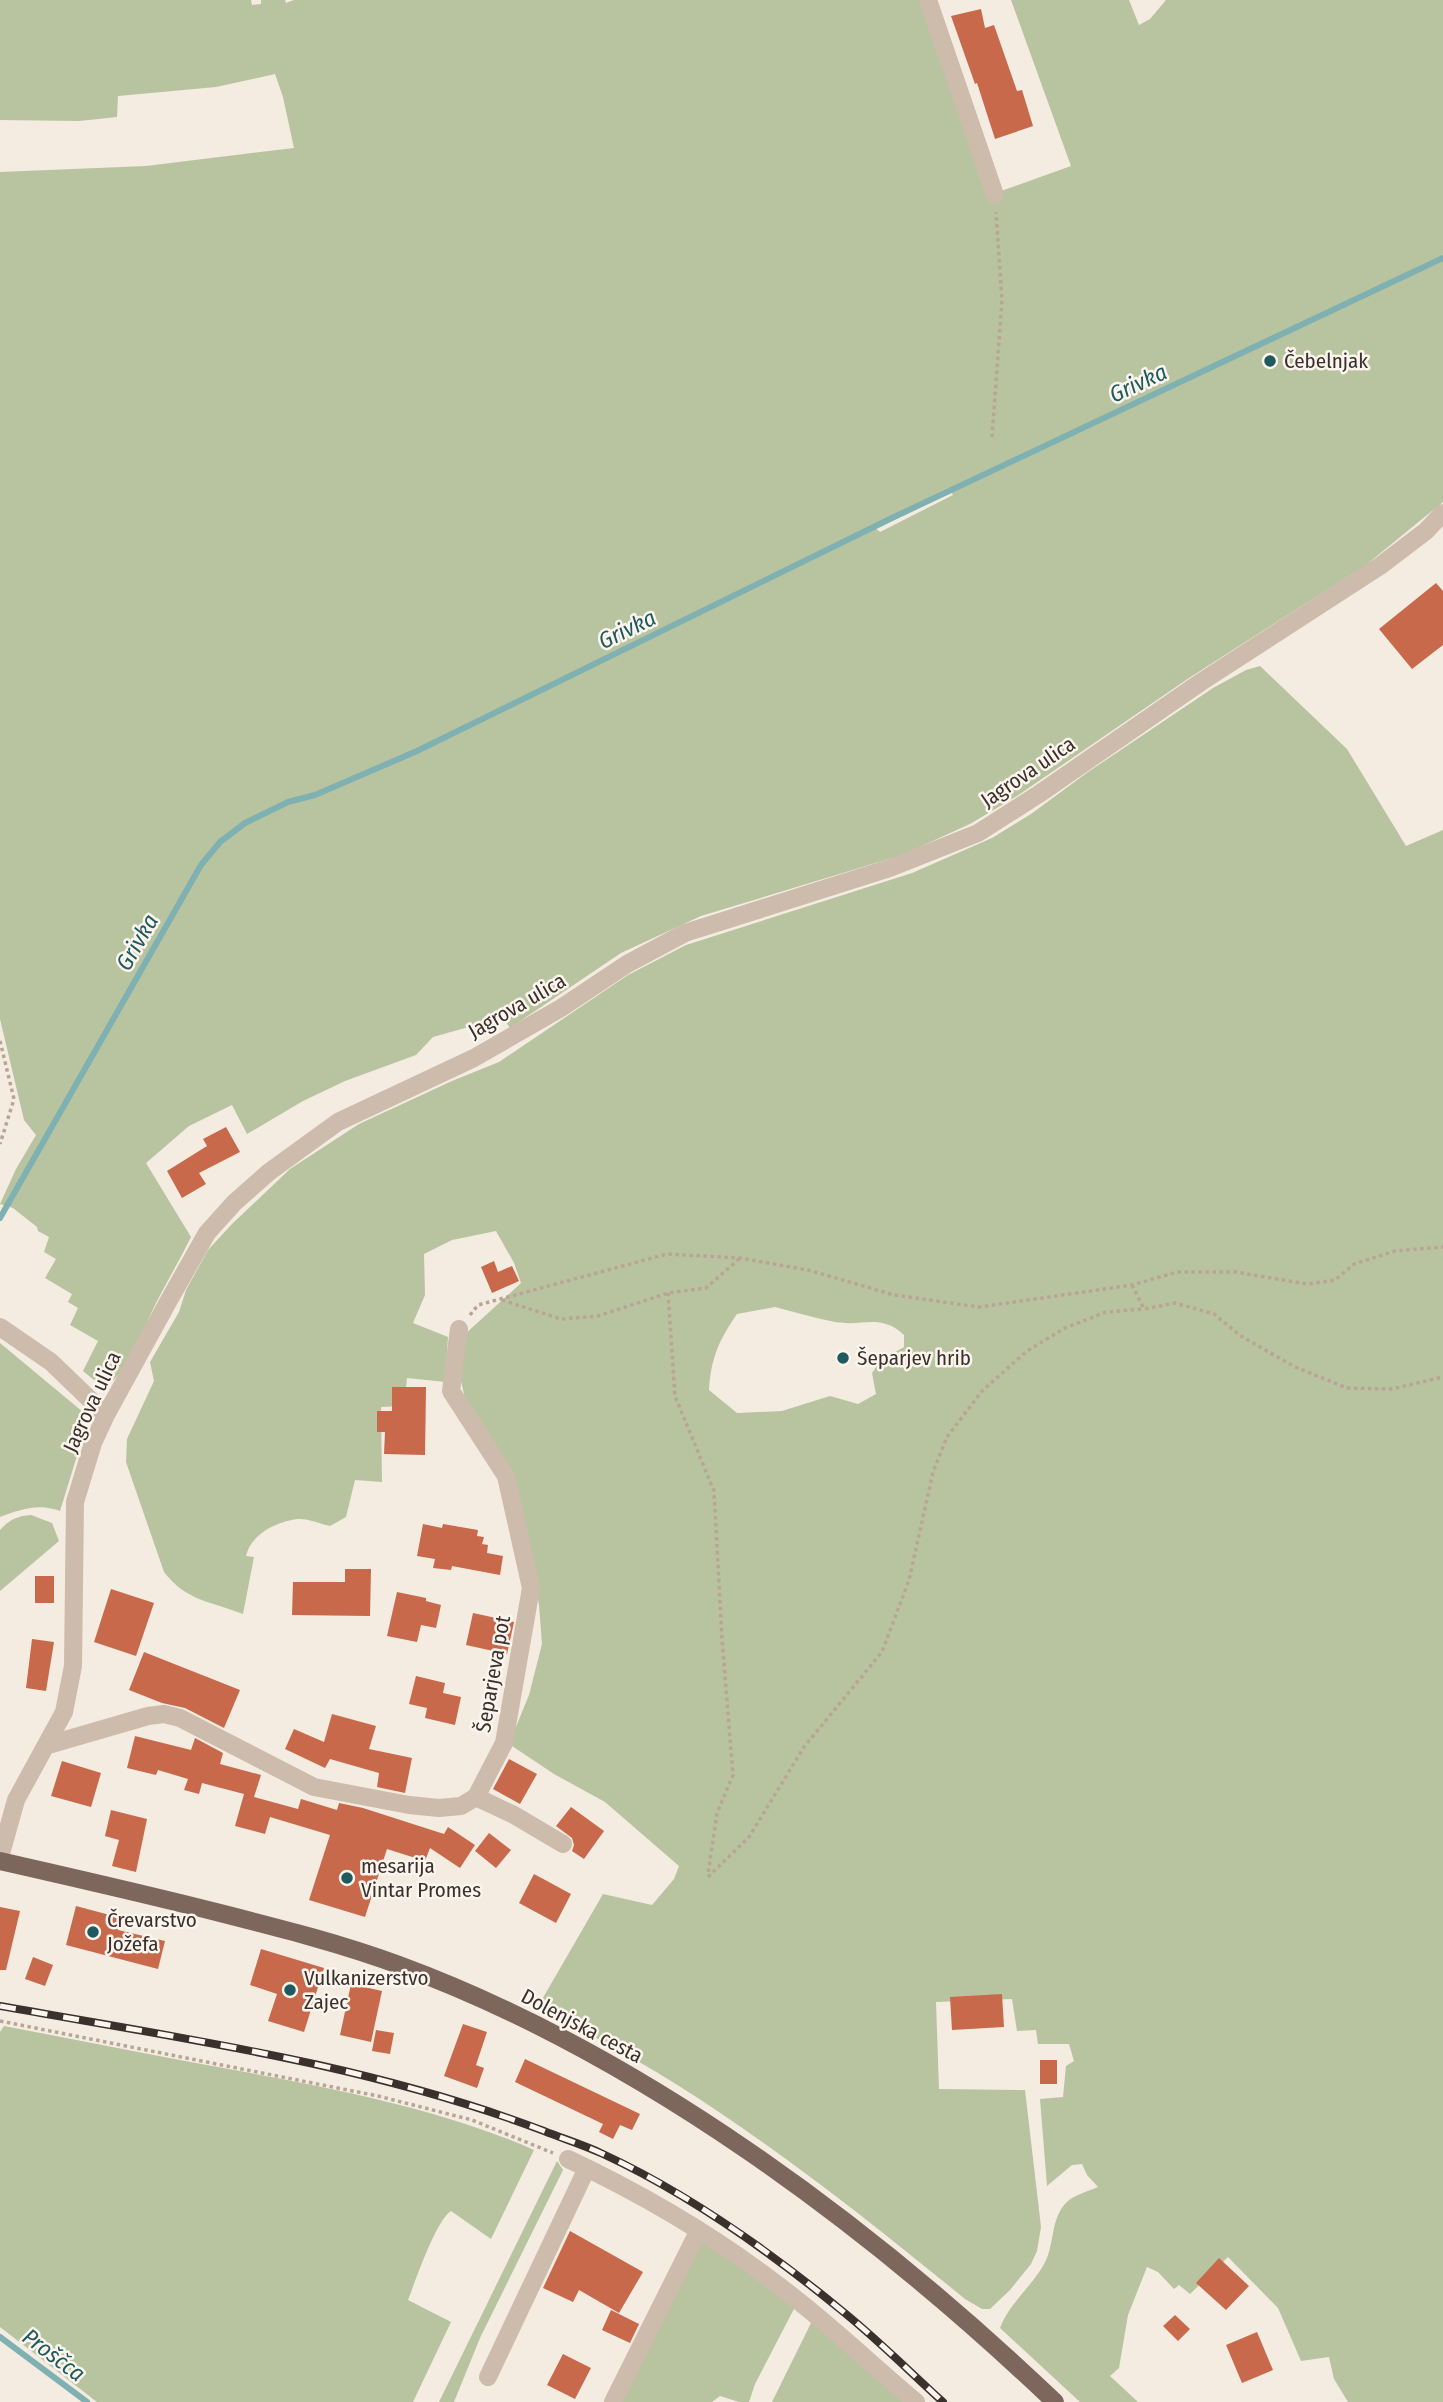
<svg xmlns="http://www.w3.org/2000/svg" width="1443" height="2402" viewBox="0 0 1443 2402" font-family="'Fira Sans Condensed',sans-serif">
<style>
.green{fill:#b8c4a0;fill-rule:evenodd}
.lines{fill:none;stroke-linecap:round;stroke-linejoin:round}
.stream{stroke:#7fb0b2;stroke-width:6}
.building{fill:#c8694b}
.path{stroke:#b9a596;stroke-width:3.5;stroke-dasharray:3.5 3.5;stroke-linecap:butt}
.minor{stroke:#cdbbac;stroke-width:18}
.primary{stroke:#7d675c;stroke-width:18}
.rail-casing{stroke:#3b302b;stroke-width:8}
.rail{stroke:#fbf5ee;stroke-width:5;stroke-dasharray:16;stroke-linecap:butt}
.poi-dot{fill:#1f5a5e;stroke:#fbf5ee;stroke-width:2.5}
.labels{text-anchor:middle;stroke-width:5;stroke-linejoin:round;paint-order:stroke}
.poi-label{font-size:21px;fill:#3b302b;stroke:#fbf5ee;text-anchor:start}
.street-label{font-size:21px;fill:#3b302b;stroke:#fbf5ee}
.water-label{font-size:23px;font-style:italic;fill:#1f5a5e;stroke:#fbf5ee}
</style>
<rect width="100%" height="100%" fill="#f4ebe1"/>
<path class="green" d="M0 0H251L252 5 261 4V0H285L286 3 294 0H923L987 196 1071 166 1011 0H1129L1139 25 1150 19 1166 0H1443V502L1366 565 1189 678 1017 796 970 824 902 855 701 916 621 953 510 1028 500 1013 472 1026 433 1037 416 1055 345 1081 303 1101 247 1134 232 1105 189 1126 146 1163 191 1237C180 1259 168 1280 157 1301 142 1331 132 1363 107 1387L94 1380 83 1371 98 1341 70 1325 78 1308 68 1302 72 1294 45 1278 56 1259 44 1252 49 1237 38 1231 37 1227 13 1208 0 1204 16 1169 36 1135 24 1120 0 1019V172L146 166 294 148 283 97 275 74 216 87 118 96 117 117 79 121 0 120ZM949 488 953 495 880 532 873 526Z
M1260 666 1347 749 1406 846 1443 830V2402H1348L1334 2379 1329 2357 1301 2361 1278 2308 1228 2257 1190 2294 1179 2285 1174 2289 1158 2272 1147 2267 1128 2315 1119 2368 1110 2376 1138 2402H1080L1000 2328C1009 2304 1030 2288 1043 2266 1056 2245 1049 2218 1068 2201 1075 2195 1089 2191 1098 2187L1087 2175 1082 2164 1072 2165 1047 2186 1040 2099 1063 2097 1066 2066 1074 2061 1069 2044H1038L1036 2030 1017 2031 1012 1999 936 2002 939 2089 1025 2090 1041 2227 1037 2251 1031 2264 1010 2290 990 2309H982L965 2299C873 2224 779 2149 679 2086 635 2058 589 2034 544 2010L540 2003 603 1894 652 1905 674 1879 679 1866 605 1802 554 1774 509 1744 529 1695 542 1644 539 1605 530 1548 468 1411 461 1381 463 1336 521 1283 514 1263 496 1231 452 1240 424 1254 425 1295 413 1323 448 1337 445 1382 407 1378 404 1406 381 1407 382 1482 355 1480 346 1517 330 1526C321 1524 307 1518 297 1519 276 1522 251 1534 246 1556L254 1557 243 1614C210 1601 186 1601 164 1572L126 1462 127 1439 154 1381 150 1362 179 1312 186 1290 208 1250 232 1224 290 1169 359 1124 452 1081 499 1062 628 975 686 945 912 873 992 838 1031 814 1088 772 1213 688 1246 670ZM775 1307C795 1312 815 1318 835 1322 863 1327 880 1313 904 1335V1347L881 1360 872 1373 876 1394 858 1404 830 1396 782 1411 737 1413 709 1390C711 1358 719 1340 737 1314Z
M0 1343 89 1417 60 1511C39 1503 21 1509 0 1517Z
M31 1515 52 1523 59 1541 0 1591V1530C9 1520 17 1516 31 1515Z
M4 2026C83 2041 162 2057 240 2071 336 2089 445 2110 534 2150L491 2239 451 2211C436 2220 415 2282 408 2300L451 2322 413 2402H97L0 2327V2032Z
M557 2161 563 2170 480 2338 454 2402H439Z
M698 2242 706 2243 796 2305 755 2384 749 2402H739L720 2396 712 2402H619Z
M813 2319 909 2402H772Z"/>
<g class="lines">
<path class="stream" d="M0 1218 201 865 220 842 245 823 288 802 315 795 417 751 894 517 1443 258
M0 2337 87 2402"/>
</g>
<path class="building" d="M981 9 985 28 994 25 1017 91 1022 90 1033 126 995 139 977 83 975 84 951 16Z
M1436 583 1443 591V645L1412 669 1379 629Z
M226 1127 240 1152 199 1173 206 1184 182 1198 167 1171 207 1146 203 1139Z
M494 1261 498 1272 512 1266 519 1281 492 1293 481 1267Z
M392 1387H426L425 1455 384 1454 385 1432H377V1411H392Z
M423 1524 442 1528 443 1524 478 1530 477 1536 484 1537 482 1544 488 1545 487 1553 503 1556 500 1575 452 1566 451 1570 433 1568 435 1559 417 1556Z
M345 1569H371L370 1616 292 1615 293 1582H345Z
M35 1576H54V1603H35Z
M111 1589 154 1603 136 1656 94 1642Z
M397 1592 426 1598V1601L441 1605 436 1628 421 1625 417 1642 387 1636Z
M473 1613 514 1622 507 1654 466 1645Z
M32 1639 54 1642 46 1691 26 1688Z
M144 1652 240 1690 224 1728 185 1708 162 1703 129 1690Z
M416 1676 445 1683 443 1693 461 1697 455 1725 425 1718 427 1708 409 1704Z
M332 1714 376 1726 369 1749 412 1758 405 1793 377 1787 379 1773 330 1759 325 1768 285 1749 294 1729 324 1742Z
M135 1736 191 1750 195 1738 223 1753 220 1764 261 1775 254 1797 298 1809 301 1799 337 1810 339 1803 363 1808 444 1834 448 1827 475 1845 460 1868 430 1848 425 1861 387 1849 365 1917 309 1900 330 1835 270 1817 265 1834 235 1826 244 1794 202 1783 199 1794 184 1790 188 1779 158 1770 156 1775 127 1768Z
M509 1759 537 1774 520 1804 493 1789Z
M62 1761 101 1773 91 1807 51 1796Z
M571 1807 604 1831 584 1859 572 1851 574 1845 572 1838 556 1826Z
M111 1810 147 1819 136 1872 112 1866 119 1840 105 1836Z
M489 1833 511 1850 496 1868 475 1851Z
M534 1874 571 1894 556 1923 519 1903Z
M76 1906 121 1918 118 1930 165 1941 158 1969 66 1945Z
M0 1907 20 1911 6 1970H0Z
M261 1949 324 1968 304 2032 268 2021 277 1994 250 1985Z
M33 1957 53 1965 45 1986 25 1979Z
M351 1984 382 1991 371 2042 340 2035Z
M1002 1994 1004 2027 952 2030 950 1997Z
M463 2024 487 2032 476 2065 484 2068 477 2088 444 2076Z
M376 2030 394 2033 390 2054 372 2051Z
M525 2059 640 2114 632 2130 620 2125 613 2139 599 2132 603 2124 515 2082Z
M1040 2060H1057V2084H1040Z
M570 2231 643 2272 619 2313 579 2290 573 2302 543 2288Z
M1219 2258 1249 2286 1226 2310 1196 2283Z
M611 2310 639 2324 630 2343 602 2330Z
M1175 2315 1190 2329 1178 2341 1163 2326Z
M1257 2332 1273 2370 1242 2383 1226 2345Z
M563 2354 591 2368 575 2399 547 2385Z"/>
<g class="lines">
<path class="path" d="M992 437 1002 300 996 212
M0 1041 14 1099 0 1144
M1132 1285 1144 1309 1175 1303 1214 1314 1241 1336 1293 1366 1347 1388 1392 1389 1443 1377
M668 1293 675 1396 714 1491 722 1639 733 1775 717 1813 708 1874
M502 1300 561 1319 598 1316 668 1293 706 1288 739 1259
M470 1315 478 1305 667 1254 740 1258 808 1270 894 1295 979 1307 1132 1285 1177 1272H1236L1307 1284 1335 1280 1354 1264 1395 1251 1443 1247
M708 1877 749 1837 804 1747 882 1652 909 1580 933 1472 947 1437 982 1391 1027 1351 1065 1328 1106 1312 1144 1309
M0 2021 378 2096 472 2120 553 2153"/>
<path class="minor" d="M928 0 995 195
M0 1327 51 1362 106 1415
M48 1745 148 1716 164 1714 180 1718 314 1787 409 1805 439 1808 461 1806 476 1797 504 1743 531 1588 506 1476 451 1391 459 1329
M476 1797 514 1815 563 1844
M0 1857 16 1800 64 1712 73 1666 75 1502 93 1443 106 1415 168 1302 207 1233 234 1203 269 1172 338 1122 474 1058 561 1008 627 964 685 933 890 868 978 833 1039 794 1201 682 1380 566 1426 531 1443 513
M568 2159C653 2199 734 2248 807 2308 844 2338 879 2371 916 2402
M488 2377 587 2168
M613 2402 699 2230"/>
<path class="primary" d="M0 1861C75 1878 150 1895 224 1914 283 1929 342 1944 399 1965 640 2054 870 2226 1055 2402"/>
<g class="rail-casing">
<path id="rail" d="M0 2006C185 2039 368 2064 544 2131 564 2139 584 2145 603 2154 689 2194 768 2250 841 2310 876 2338 909 2371 943 2402"/>
</g>
<use href="#rail" class="rail"/>
</g>
<g class="poi-dot">
<circle cx="1270" cy="361" r="7"/>
<circle cx="843" cy="1358" r="7"/>
<circle cx="347" cy="1878" r="7"/>
<circle cx="93" cy="1932" r="7"/>
<circle cx="290" cy="1990" r="7"/>
</g>
<g class="labels">
<g class="poi-label">
<text x="1284" y="368">Čebelnjak</text>
<text x="857" y="1365">Šeparjev hrib</text>
<text x="361" y="1873">mesarija<tspan x="361" dy="24">Vintar Promes</tspan></text>
<text x="107" y="1927">Črevarstvo<tspan x="107" dy="24">Jožefa</tspan></text>
<text x="304" y="1985">Vulkanizerstvo<tspan x="304" dy="24">Zajec</tspan></text>
</g>
<g class="street-label">
<text transform="translate(1028 772) rotate(-34)" y="7">Jagrova ulica</text>
<text transform="translate(517 1006) rotate(-30)" y="7">Jagrova ulica</text>
<text transform="translate(92 1402) rotate(-65)" y="7">Jagrova ulica</text>
<text transform="translate(493 1674) rotate(-80)" y="7">Šeparjeva pot</text>
<text transform="translate(582 2026) rotate(28)" y="7">Dolenjska cesta</text>
</g>
<g class="water-label">
<text transform="translate(1138 383) rotate(-25)" y="8">Grivka</text>
<text transform="translate(627 629) rotate(-26)" y="8">Grivka</text>
<text transform="translate(137 942) rotate(-60)" y="8">Grivka</text>
<text transform="translate(54 2355) rotate(37)" y="8">Proščca</text>
</g>
</g>
</svg>
